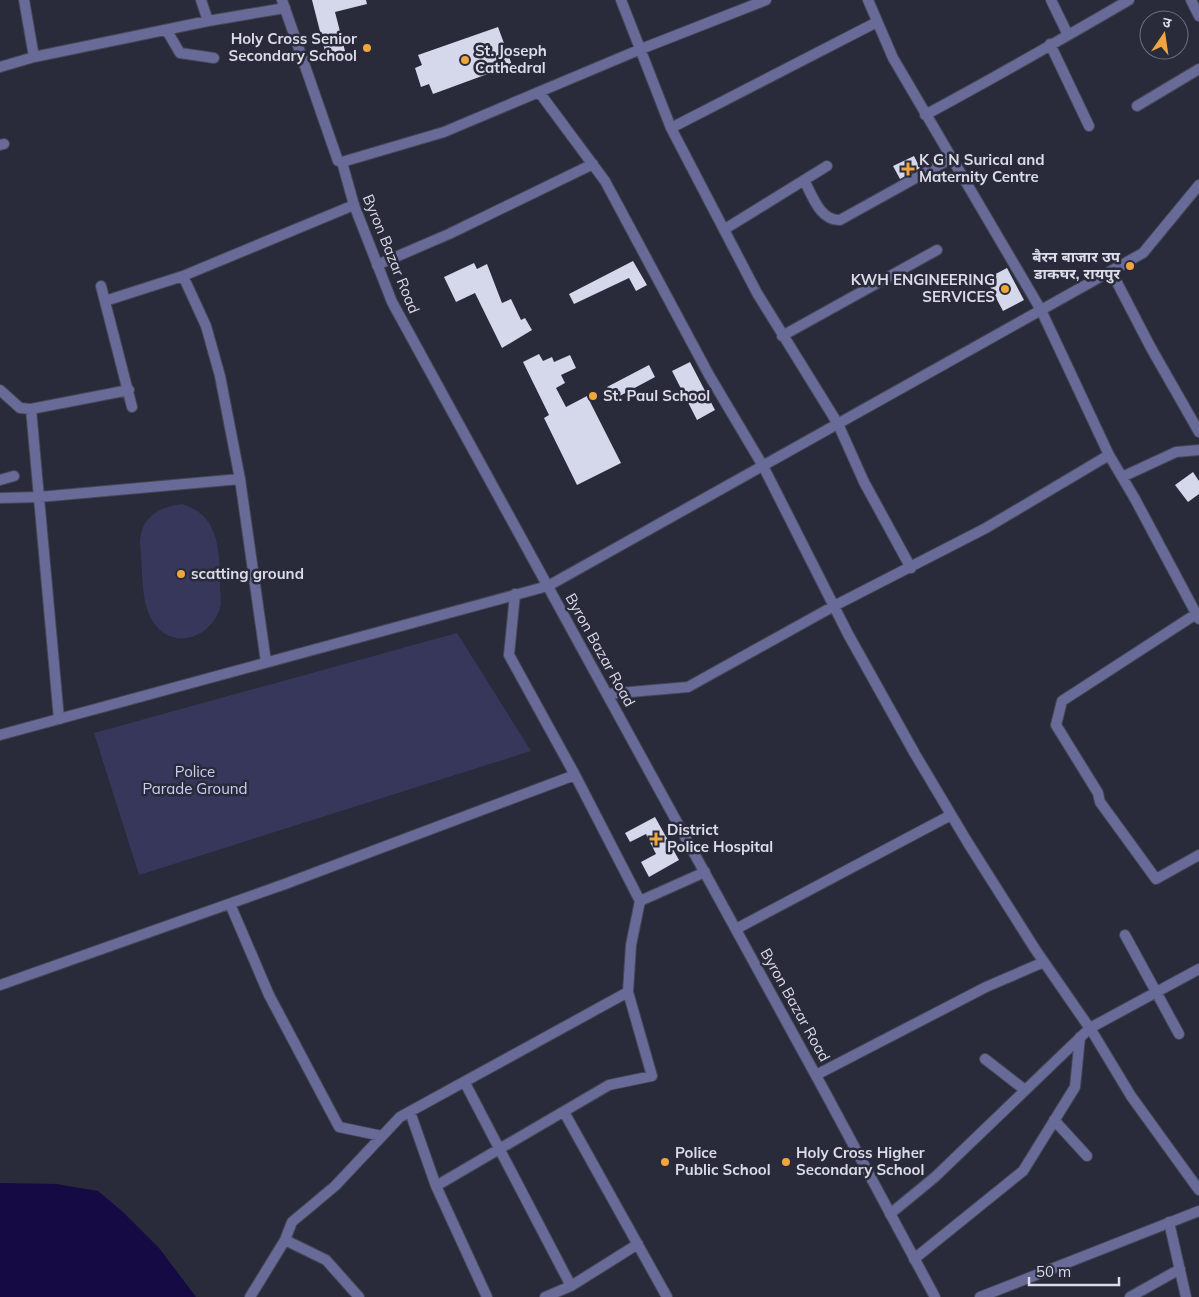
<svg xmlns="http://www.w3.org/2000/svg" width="1199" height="1297" viewBox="0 0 1199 1297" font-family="Mulish,'Noto Sans Devanagari',sans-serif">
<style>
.green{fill:#36375b}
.water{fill:#150a43}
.building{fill:#d5d7eb}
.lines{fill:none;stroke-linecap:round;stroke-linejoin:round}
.minor-casing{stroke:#454656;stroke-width:12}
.tertiary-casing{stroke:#454656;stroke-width:12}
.minor{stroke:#686a98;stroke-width:10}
.tertiary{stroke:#686a98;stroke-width:10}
.poi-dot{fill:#f0a63e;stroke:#292a3a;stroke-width:2}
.labels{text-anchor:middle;stroke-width:5;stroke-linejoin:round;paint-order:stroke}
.poi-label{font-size:15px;font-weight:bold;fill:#dbdce7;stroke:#292a3a;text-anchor:start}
.street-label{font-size:15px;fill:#dbdce7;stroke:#292a3a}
.park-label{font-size:15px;fill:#cbcef3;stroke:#292a3a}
</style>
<rect width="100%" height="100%" fill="#292a3a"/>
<path class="green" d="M182 504C227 517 218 566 221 604 214 638 171 653 152 620 140 600 143 567 140 544 140 518 158 507 182 504Z
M457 633 531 751 139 875 94 733Z"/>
<path class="water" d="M0 1183 56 1184 98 1191 123 1212 159 1248 196 1297H0Z"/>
<path class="building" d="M312 0H366L367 4 335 12 345 51 326 55Z
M498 27 512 65 433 94 429 84 421 87 415 68 422 65 418 55Z
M914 156 920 168 900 179 893 166Z
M633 261 647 285 636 291 629 278 574 304 569 294Z
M474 263 477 269 487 264 502 303 511 299 521 320 525 318 532 330 502 348 475 293 456 302 444 277Z
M1007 268 1024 300 1003 311 986 279Z
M539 354 543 361 552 357 554 362 570 355 576 368 561 375 565 383 556 388 566 407 587 396 621 463 577 485 544 418 549 415 523 362Z
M690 362 715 410 697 420 672 371Z
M649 365 655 377 614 399 607 387Z
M1193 472 1199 481V494L1188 502 1175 485Z
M655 817 679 860 649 877 641 862 656 854 646 834 630 842 625 833Z"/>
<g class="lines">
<g class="minor-casing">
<path id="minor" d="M24 0 34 57
M201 0 208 21
M621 0 671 128 757 293 838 424 864 482 911 568
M868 0 893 58 1041 310 1109 455 1135 499 1199 619
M1051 0 1068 35
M1191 0 1199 16
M167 31 180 53 214 58
M1050 44 1089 126
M0 67 34 57 208 21 285 8
M539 92 605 181 709 375 763 466 848 634 915 754 968 843 1035 949 1093 1033 1131 1096 1199 1190
M1137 106 1199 69
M925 115C994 78 1062 39 1129 0
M671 128 877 22
M0 145 4 144
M342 162 444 132 641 49 766 0
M804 180C812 195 820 221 840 220L950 159
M725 229 827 166
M377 265 449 234 593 164
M1111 271 1151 348 1199 432
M183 276 206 326 220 376 240 479 266 662
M101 286 132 407
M105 301 183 276 354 205
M782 336 937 250
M0 390 20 408 31 409 129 390
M31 409 59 719
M1122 477 1176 452 1199 450
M0 480 14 476
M0 498 39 497 240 479
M515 594 509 655 575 775 640 901 631 945 628 992
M1196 614 1062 701 1056 725 1098 793 1100 802 1156 879 1199 855
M607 694 688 687 834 606 986 528 1109 455
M640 901 705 872
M230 904 269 995 339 1127 382 1136
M736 929 951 815
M1125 935 1179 1034
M0 985 285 884 575 775
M985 1059 1025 1090
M816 1075 986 987 1044 962
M465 1083 571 1286
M410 1112 436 1186 487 1297
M564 1112 667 1297
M1054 1120 1087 1156
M890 1214 935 1177 1090 1028 1199 969
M1169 1222 1186 1297
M285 1240 326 1260 359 1297
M914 1259 1023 1171 1075 1087 1080 1037
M250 1297 285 1240 292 1222 335 1186 400 1117 628 992 652 1076 609 1085 436 1186
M545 1297 571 1286 638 1244
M1130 1297 1180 1269"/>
</g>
<g class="tertiary-casing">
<path id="tertiary" d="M282 0 338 161 342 162 354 205 392 302 826 1094 935 1297
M0 735 548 586 1143 253 1199 185
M980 1297 1199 1211"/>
</g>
<use href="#minor" class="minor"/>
<use href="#tertiary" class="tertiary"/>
</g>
<g class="poi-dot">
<circle cx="367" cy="48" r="5"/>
<circle cx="465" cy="60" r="5"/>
<path d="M905.5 161.5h5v5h5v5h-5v5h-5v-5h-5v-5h5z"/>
<circle cx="1130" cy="266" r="5"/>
<circle cx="1005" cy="289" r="5"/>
<circle cx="593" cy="396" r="5"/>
<circle cx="181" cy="574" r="5"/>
<path d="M653.5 831.5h5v5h5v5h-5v5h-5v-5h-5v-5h5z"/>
<circle cx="665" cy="1162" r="5"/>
<circle cx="786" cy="1162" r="5"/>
</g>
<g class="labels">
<g class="poi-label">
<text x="357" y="44" text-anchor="end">Holy Cross Senior<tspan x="357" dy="17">Secondary School</tspan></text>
<text x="475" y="56">St. Joseph<tspan x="475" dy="17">Cathedral</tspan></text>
<text x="919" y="165">K G N Surical and<tspan x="919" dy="17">Maternity Centre</tspan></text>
<text x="1120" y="262" text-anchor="end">बैरन बाजार उप<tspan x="1120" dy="17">डाकघर, रायपुर</tspan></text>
<text x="995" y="285" text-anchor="end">KWH ENGINEERING<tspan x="995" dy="17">SERVICES</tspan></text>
<text x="603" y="401">St. Paul School</text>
<text x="191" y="579">scatting ground</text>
<text x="667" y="835">District<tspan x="667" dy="17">Police Hospital</tspan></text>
<text x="675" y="1158">Police<tspan x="675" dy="17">Public School</tspan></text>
<text x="796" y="1158">Holy Cross Higher<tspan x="796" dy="17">Secondary School</tspan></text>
</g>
<g class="street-label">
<text transform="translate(391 254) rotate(68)" y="5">Byron Bazar Road</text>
<text transform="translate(600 650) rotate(61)" y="5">Byron Bazar Road</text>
<text transform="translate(795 1005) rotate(61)" y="5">Byron Bazar Road</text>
</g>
<g class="park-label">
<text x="195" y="777">Police<tspan x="195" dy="17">Parade Ground</tspan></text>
</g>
</g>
<g transform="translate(1164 35) rotate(13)"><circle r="24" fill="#292a3a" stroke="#70717f"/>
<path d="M0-4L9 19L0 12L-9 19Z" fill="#f0a63e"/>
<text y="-8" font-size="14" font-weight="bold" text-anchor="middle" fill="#dbdce7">उ</text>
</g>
<path d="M1029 1277v8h90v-8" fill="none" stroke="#dbdce7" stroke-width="2.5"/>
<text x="1036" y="1277" font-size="15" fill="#dbdce7" stroke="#292a3a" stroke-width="4" paint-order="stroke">50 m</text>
</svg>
